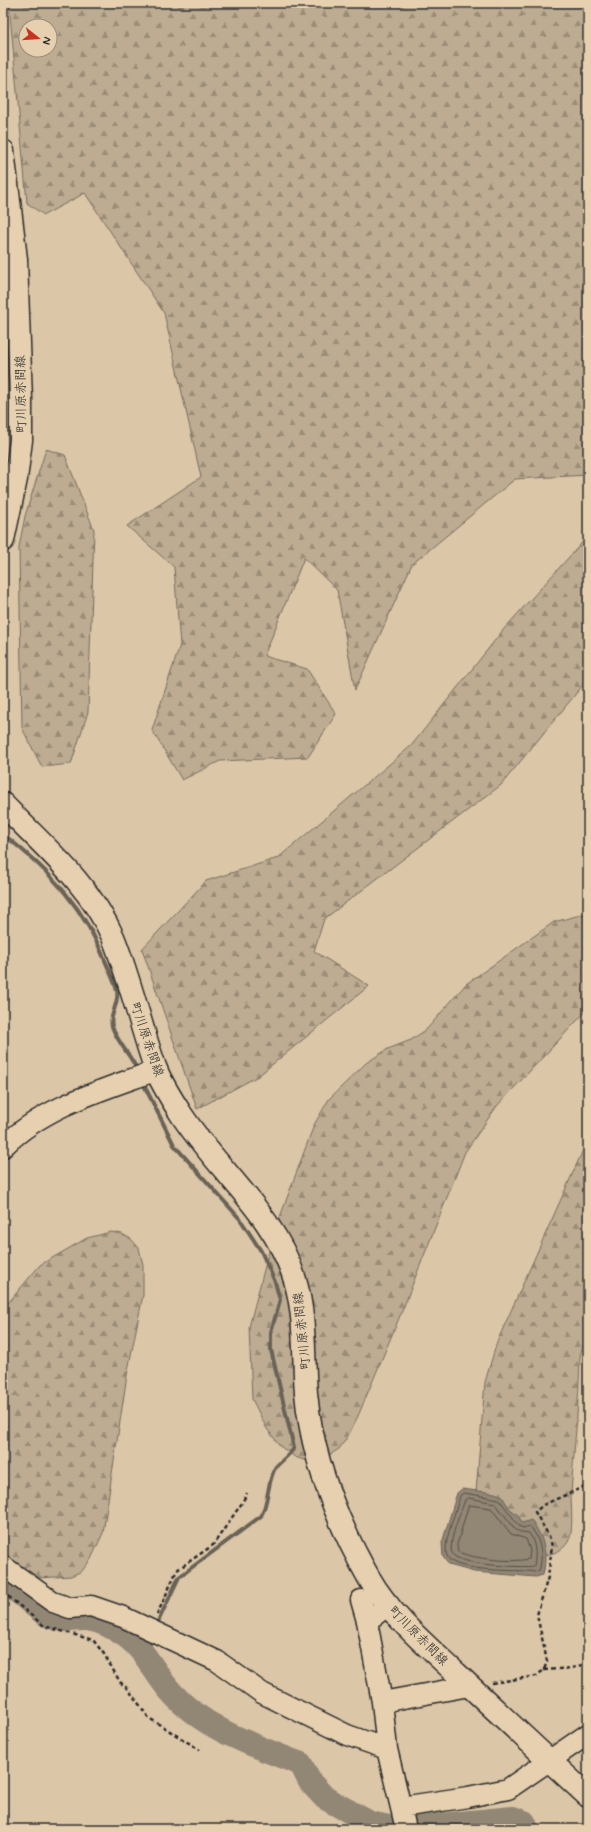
<svg xmlns="http://www.w3.org/2000/svg" width="591" height="1832" viewBox="0 0 591 1832" font-family="Mynerve,'Klee One',sans-serif">
<style>
.forest{fill:url(#forest-firs);stroke:#746c5e;fill-rule:evenodd}
.water{fill:#928674;stroke:#696257}
.lines{fill:none;stroke-linecap:round;stroke-linejoin:round}
.shore{stroke:#544f48;stroke-width:1}
.stream{stroke:#696257;stroke-width:4}
.river{stroke:#928674;stroke-width:24}
.minor-casing{stroke:#2b2b2b;stroke-width:23}
.major-casing{stroke:#2b2b2b;stroke-width:25}
.path{stroke:#2b2b2b;stroke-width:2.5;stroke-dasharray:4 3;stroke-linecap:butt}
.minor{stroke:#e6d0af;stroke-width:20}
.major{stroke:#e6d0af;stroke-width:22}
.labels{text-anchor:middle;stroke-width:4;stroke-linejoin:round;paint-order:stroke}
.street-label{font-size:13px;fill:#2b2b2b;stroke:#e6d0af}
</style>
<defs>
<pattern id="forest-firs" width="22" height="20" patternUnits="userSpaceOnUse"><rect width="22" height="20" fill="#bdac92"/><path d="M5 1l3.5 6h-7zM16 11l3.5 6h-7z" fill="#9a8c77"/></pattern>
</defs>
<rect width="100%" height="100%" fill="#dbc6a7"/>
<filter id="ink" filterUnits="userSpaceOnUse"><feTurbulence type="fractalNoise" baseFrequency=".025" numOctaves="2"/><feDisplacementMap in="SourceGraphic" scale="8" xChannelSelector="R" yChannelSelector="G"/><feConvolveMatrix kernelMatrix="1 2 1 2 8 2 1 2 1" color-interpolation-filters="sRGB"/></filter>
<g filter="url(#ink)">
<path class="forest" d="M9 3H588V475L515 479 412 564 355 690 337 590 304 558 264 656 307 669 336 714 308 757 220 761 182 780 152 730 180 645 174 567 127 526 201 477 164 313 85 193 44 215 27 203ZM26 26H50V50H26Z
M46 449 65 455 94 530 88 712 71 764 42 767 22 728 19 547 25 516Z
M588 536V679L501 785 324 919 314 951 369 986 258 1076 197 1109 142 949 206 881 278 858 411 746 504 629Z
M588 913V1009L497 1106 465 1152 402 1311 358 1416 348 1436 339 1449 328 1456 318 1460H304L295 1457 281 1447 267 1429 252 1399 249 1327 273 1236 314 1125 329 1099 366 1063 388 1049 411 1040 427 1029 466 984 554 922Z
M588 1139V1340L582 1348 580 1357C579 1403 574 1448 571 1494 571 1506 574 1532 568 1542 562 1552 550 1555 539 1556L475 1504 485 1382 497 1342Z
M111 1232 122 1234 131 1239 139 1248 143 1265V1295L127 1375 103 1533 91 1559 82 1571 71 1576 38 1578 23 1575 3 1563V1309L40 1265 87 1238Z"/>
<path class="water" d="M462 1489 495 1493 502 1496 509 1508 518 1515 522 1523 531 1520C544 1538 548 1553 543 1575L536 1577 474 1572 449 1565 443 1557 442 1543 457 1493Z"/>
<g class="lines">
<path class="shore" d="M464 1493 499 1499 519 1526 523 1528 530 1526C540 1539 544 1555 539 1571 535 1573 532 1571 527 1571 512 1570 453 1572 447 1556 442 1544 457 1509 460 1496Z
M469 1498 495 1503 516 1530 521 1532 529 1533C536 1543 536 1554 534 1566 523 1568 455 1565 452 1553 448 1541 461 1512 465 1500Z
M469 1505 491 1508 511 1534 526 1539 530 1550 529 1559C511 1563 475 1559 458 1552L457 1545Z"/>
<path class="stream" d="M3 834C51 872 85 908 107 965 110 973 115 982 117 991 120 1003 107 1017 113 1029 119 1044 131 1056 138 1071
M142 1081 174 1145 240 1219 261 1251 275 1282 280 1300 271 1332V1350L294 1448C289 1456 278 1463 275 1468 267 1483 269 1501 261 1516L179 1577 156 1626
M146 1655 153 1636"/>
<path class="river" d="M3 1583C20 1590 31 1606 47 1615 64 1624 72 1618 88 1619 102 1621 116 1629 127 1637 147 1652 155 1675 172 1693 205 1730 256 1746 301 1764L310 1782 325 1798 370 1823 389 1827 450 1824 513 1818 524 1822 527 1829"/>
<g class="minor-casing">
<path id="minor" d="M3 1147C44 1106 103 1090 157 1070
M3 1566 53 1602 70 1608 91 1606 123 1617 217 1661 262 1693 347 1735 387 1749
M361 1600 367 1621
M389 1605 367 1621 382 1702 387 1749 406 1829
M382 1702 469 1686
M401 1807 468 1797 508 1789 588 1734"/>
</g>
<g class="major-casing">
<path id="major" d="M3 151 16 259 21 400V440L16 479 3 540
M3 804C42 845 89 883 113 937 130 979 140 1024 155 1067 161 1083 172 1100 181 1114 218 1171 275 1214 295 1280 306 1317 303 1355 306 1393 312 1459 336 1520 369 1578 390 1615 426 1645 457 1674 501 1715 544 1756 588 1796"/>
</g>
<path class="path" d="M3 1592 44 1626 93 1640 104 1654 120 1682 128 1689 149 1718 200 1750
M157 1615 177 1570 213 1545 242 1503 247 1493
M544 1670 572 1668 588 1663
M492 1683 536 1676 544 1670 547 1661 537 1615 548 1577 552 1546 549 1536 535 1512 543 1505 588 1485"/>
<use href="#minor" class="minor"/>
<use href="#major" class="major"/>
</g>
</g>
<g class="labels">
<g class="street-label">
<text transform="translate(20 394) rotate(-91)" y="5">町川原赤間線</text>
<text transform="translate(148 1039) rotate(71)" y="5">町川原赤間線</text>
<text transform="translate(301 1331) rotate(-96)" y="5">町川原赤間線</text>
<text transform="translate(419 1635) rotate(45)" y="5">町川原赤間線</text>
</g>
</g>
<rect width="591" height="1832" fill="none" stroke="#e6d0af" stroke-width="16"/>
<rect x="8" y="8" width="575" height="1816" fill="none" stroke="#2b2b2b" stroke-width="1.5" filter="url(#ink)"/>
<g transform="translate(38 38) rotate(107)"><circle r="19" fill="#e6d0af" stroke="#9b8e7a"/>
<path d="M0-3L7 15L0 10L-7 15Z" fill="#c8321e"/>
<text y="-6" font-size="11" font-weight="bold" text-anchor="middle" fill="#2b2b2b">N</text>
</g>
</svg>
